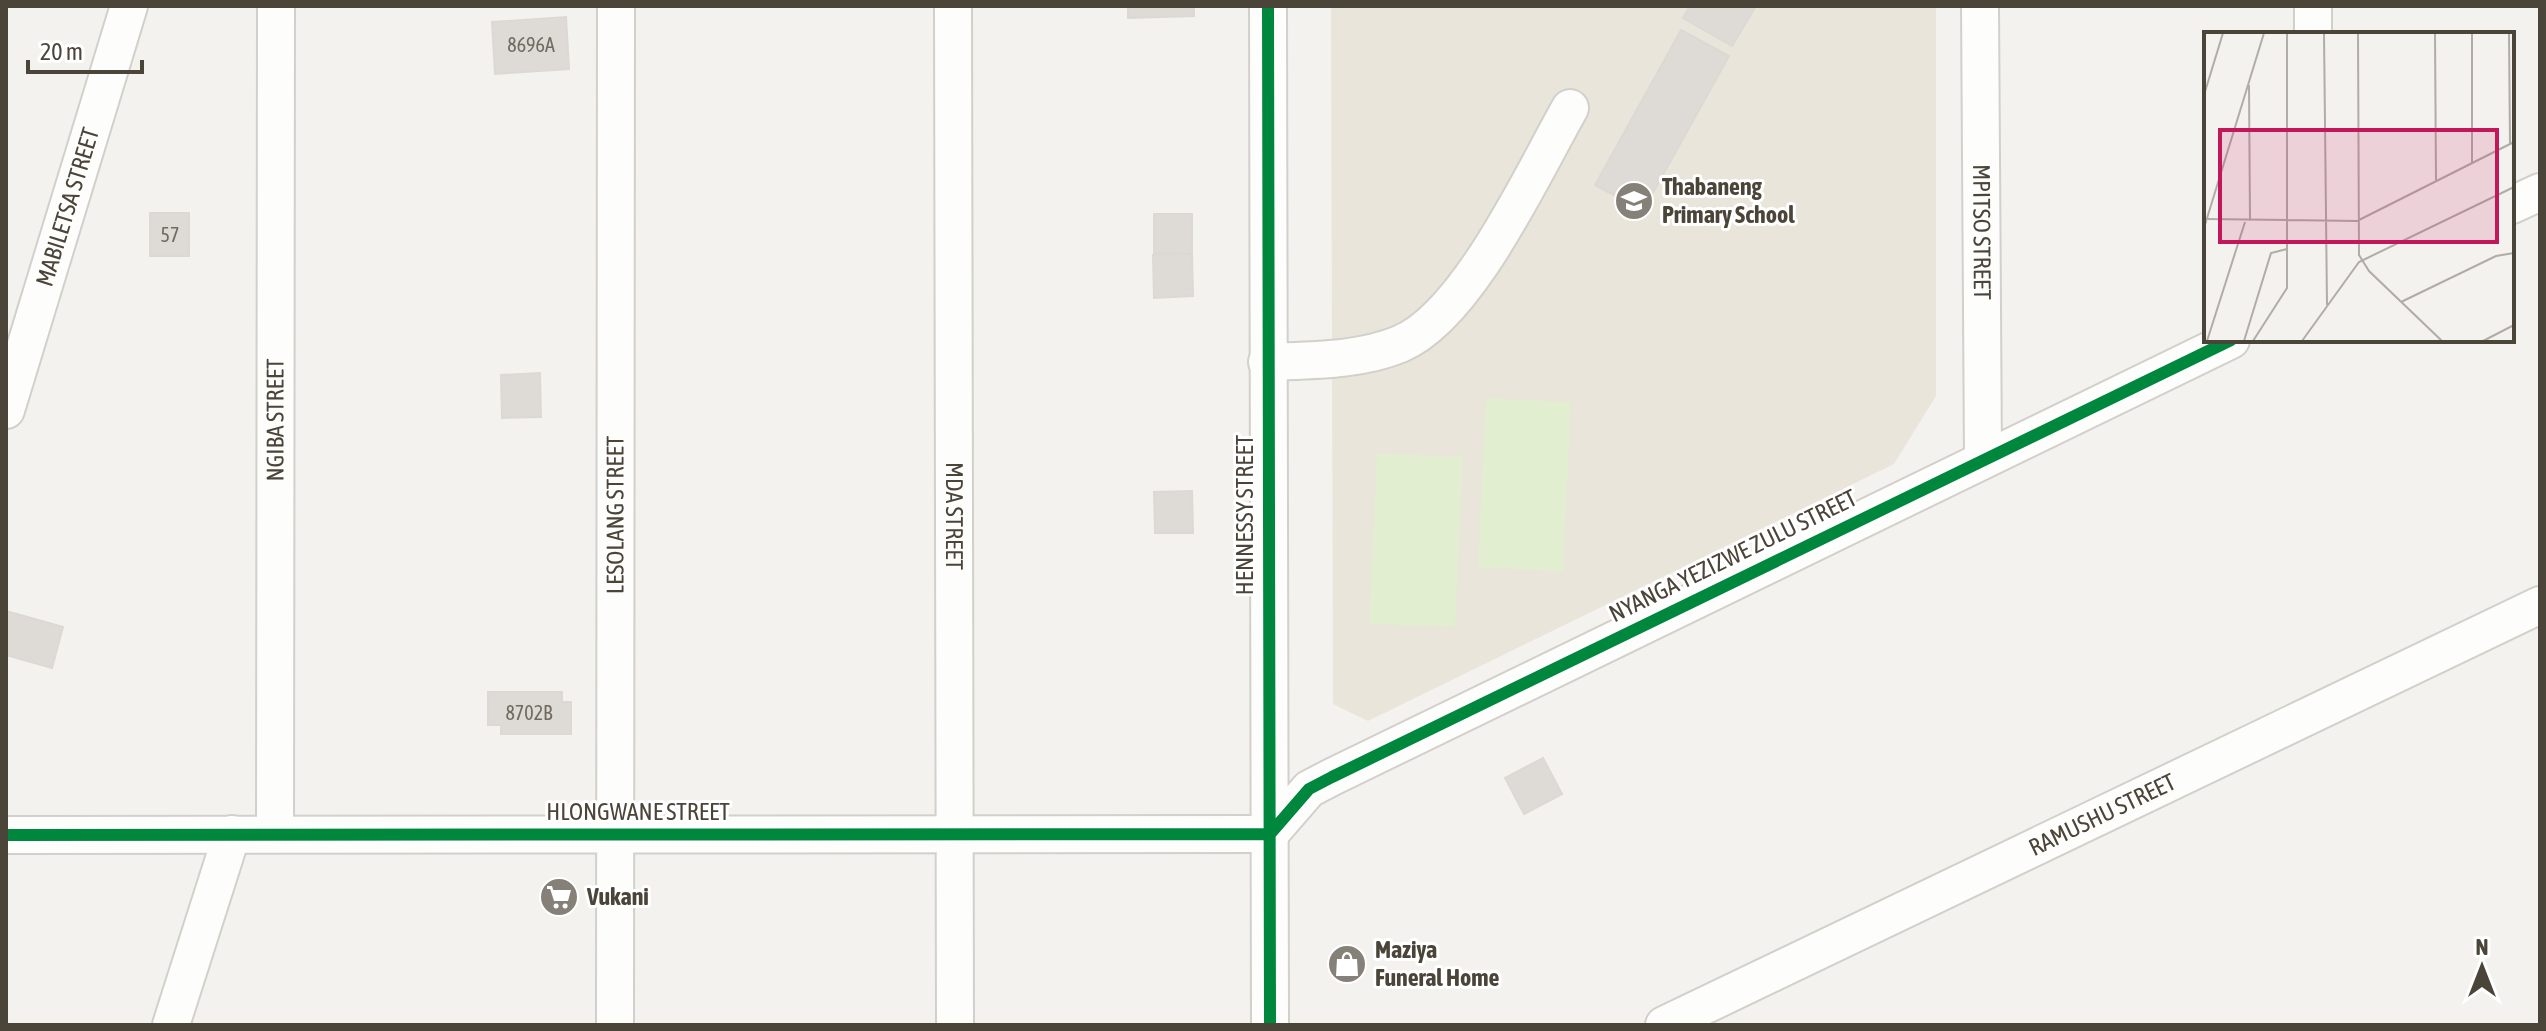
<svg xmlns="http://www.w3.org/2000/svg" width="2546" height="1031" viewBox="0 0 2546 1031" font-family="'Asap Condensed',sans-serif">
<style>
.education{fill:#eae5da}
.grass{fill:#e1eecf}
.building{fill:#dedbd6;stroke:#dcd9d4;stroke-width:2}
.lines{fill:none;stroke-linecap:round;stroke-linejoin:round}
.minor-casing{stroke:#d2d0cb;stroke-width:40}
.minor{stroke:#fdfdfc;stroke-width:36}
.cycleway-casing{stroke:#fff;stroke-width:17}
.cycleway{stroke:#00873e;stroke-width:12}
.labels{text-anchor:middle;stroke-width:6;stroke-linejoin:round;paint-order:stroke}
.number-label{font-size:20px;fill:#706a61}
.poi-label{font-size:24px;font-weight:bold;fill:#4b4439;stroke:#fff;text-anchor:start}
.street-label{font-size:24px;fill:#4b4439;stroke:#fff}
.inset-road{fill:none;stroke:#b0aca6;stroke-width:2}
.view{fill:#c2185b;fill-opacity:0.15;stroke:#c2185b;stroke-width:4}
.inset-edge{fill:none;stroke:#4b4439;stroke-width:4}
</style>
<rect width="100%" height="100%" fill="#f4f2ee"/>
<path class="education" d="M1331 6H1936V396L1894 464 1368 721 1333 704Z"/>
<path class="grass" d="M1486 398 1571 402 1563 572 1478 567Z
M1377 453 1463 457 1455 627 1369 624Z"/>
<path class="building" d="M1128 6H1194V16L1128 18Z
M1690 6H1756L1732 46 1683 18Z
M566 17 569 69 495 74 492 22Z
M1681 30 1729 56 1643 211 1595 185Z
M150 213H189V256H150Z
M1154 214H1192V254L1154 253Z
M1192 254 1193 296 1154 298 1153 255Z
M540 373 541 417 502 418 501 375Z
M1192 491 1193 533H1155L1154 492Z
M6 611 63 627 52 668 6 655Z
M488 692H562V702H571V734H501V725H488Z
M1543 758 1562 794 1524 814 1505 778Z"/>
<g class="lines">
<g class="minor-casing">
<g id="minor">
<path id="s1" d="M953 6 955 1025"/>
<path d="M1268 6 1270 1025"/>
<path id="s2" d="M1980 6 1983 458"/>
<path d="M2313 6V34"/>
<path d="M2512 205 2540 192"/>
<path d="M1267 362C1311 360 1359 361 1400 344 1468 316 1534 171 1570 108"/>
<path id="s3" d="M6 410 129 6"/>
<path id="s4" d="M275 834 276 6"/>
<path d="M1270 834 1309 789 1332 777 2231 340"/>
<path d="M6 835 1270 834"/>
<path d="M171 1025 232 834"/>
<path id="s5" d="M615 1025 616 6"/>
<path id="s6" d="M1664 1025 2540 605"/>
</g>
</g>
<use href="#minor" class="minor"/>
<g class="cycleway-casing">
<path id="cycleway" d="M1268 6 1270 1025
M1270 834 1309 789 1332 777 2231 340
M6 835 1270 834"/>
</g>
<use href="#cycleway" class="cycleway"/>
</g>
<defs>
<g id="school-disc" transform="scale(2)"><circle r="9.5" fill="#868178" stroke="#fff"/><path d="M0-5L7-2L0 1L-7-2ZM-4 1L0 2.5L4 1V4Q0 6-4 4Z" fill="#fff"/></g>
<g id="supermarket-disc" transform="scale(2)"><circle r="9.5" fill="#868178" stroke="#fff"/><path d="M-6-5.5h2.5l.6 2H6L4.5 2H-2.5L-4.4-4H-6ZM-1.5 3.2a1.3 1.3 0 1 0 .1 0ZM3 3.2a1.3 1.3 0 1 0 .1 0Z" fill="#fff"/></g>
<g id="shop-disc" transform="scale(2)"><circle r="9.5" fill="#868178" stroke="#fff"/><path d="M-5-2.5h2.3a2.7 3.5 0 0 1 5.4 0H5L5.5 6h-11ZM-1.5-2.5h3a1.5 2.3 0 0 0-3 0Z" fill="#fff"/></g>
</defs>
<g fill-rule="evenodd">
<use href="#school-disc" x="1634" y="201"/>
<use href="#supermarket-disc" x="559" y="897"/>
<use href="#shop-disc" x="1347" y="964"/>
</g>
<g class="labels">
<g class="number-label">
<text x="531" y="52">8696A</text>
<text x="170" y="242">57</text>
<text x="529" y="720">8702B</text>
</g>
<g class="poi-label">
<text x="1662" y="195">Thabaneng<tspan x="1662" dy="28">Primary School</tspan></text>
<text x="587" y="905">Vukani</text>
<text x="1375" y="958">Maziya<tspan x="1375" dy="28">Funeral Home</tspan></text>
</g>
<g class="street-label">
<text dy="8" stroke="none"><textPath href="#s3" startOffset="212">MABILETSA STREET</textPath></text>
<text dy="8" stroke="none"><textPath href="#s2" startOffset="226">MPITSO STREET</textPath></text>
<text dy="8" stroke="none"><textPath href="#s4" startOffset="414">NGIBA STREET</textPath></text>
<text transform="translate(1245 515) rotate(-90)" y="8">HENNESSY STREET</text>
<text dy="8" stroke="none"><textPath href="#s5" startOffset="510">LESOLANG STREET</textPath></text>
<text dy="8" stroke="none"><textPath href="#s1" startOffset="510">MDA STREET</textPath></text>
<text transform="translate(1733 556) rotate(-26)" y="8">NYANGA YEZIZWE ZULU STREET</text>
<text x="638" y="820">HLONGWANE STREET</text>
<text dy="8" stroke="none"><textPath href="#s6" startOffset="486">RAMUSHU STREET</textPath></text>
</g>
</g>
<g transform="translate(2204 32)">
<rect width="310" height="310" fill="#f4f2ee"/>
<path class="inset-road" d="M120 1 123 273M154 1 155 223 165 239 238 309M231 1 232 148M268 1V131M305 1 306 112M45 53 46 189M0 63 19 1M1 187 154 189M155 188 310 110M0 196 60 1M197 270 292 224 310 221M3 309 41 190M40 309 67 221 83 217M49 309 83 256V1M98 309 155 230 310 155M279 309 310 293"/>
<path class="view" d="M16 98H293V210H16Z"/>
<rect width="310" height="310" class="inset-edge"/>
</g>
<rect width="2546" height="1031" fill="none" stroke="#4b4439" stroke-width="16"/>
<g transform="translate(2482 967)" stroke="#ffffff" stroke-width="6" paint-order="stroke">
<path d="M0-6L14 30L0 20L-14 30Z" fill="#4b4439"/>
<text y="-12" font-size="22" font-weight="bold" text-anchor="middle" fill="#4b4439">N</text>
</g>
<path d="M28 60v12h114v-12" fill="none" stroke="#4b4439" stroke-width="4"/>
<text x="40" y="60" font-size="24" fill="#4b4439" stroke="#ffffff" stroke-width="6" paint-order="stroke">20 m</text>
</svg>
